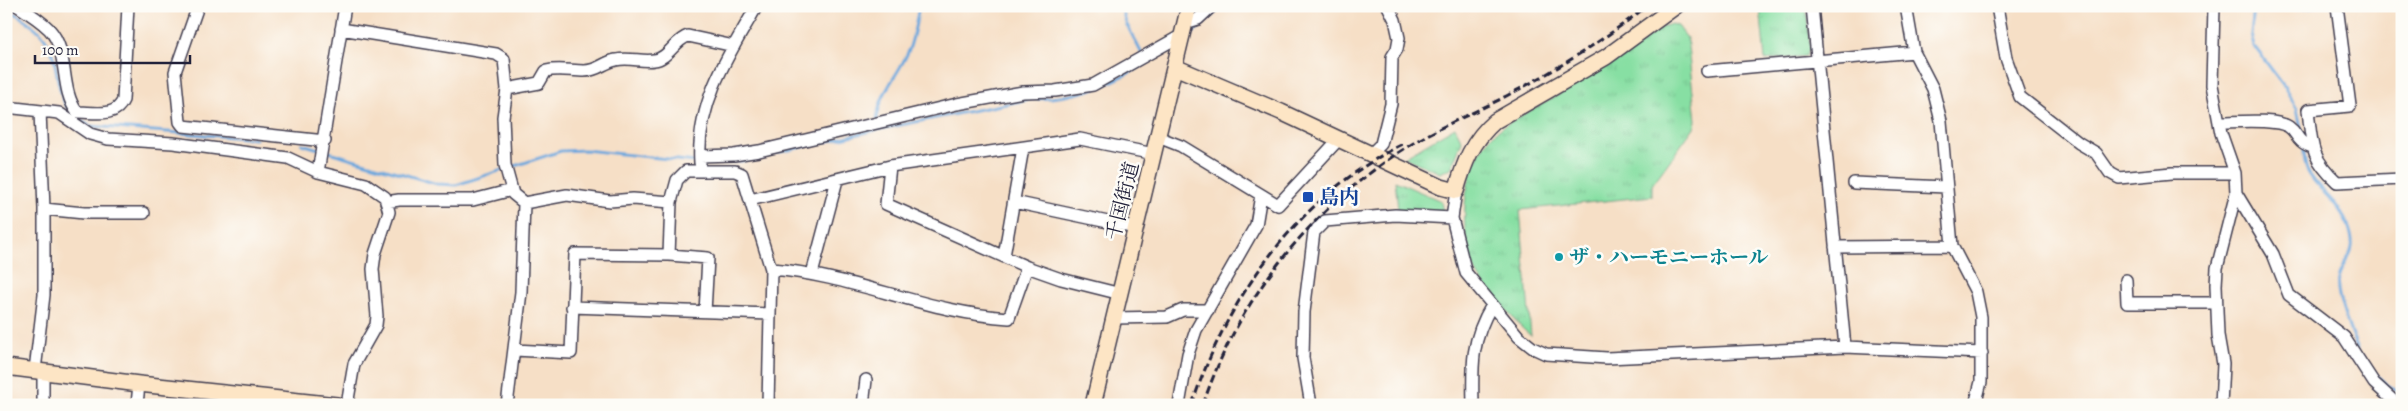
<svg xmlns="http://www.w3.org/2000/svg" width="2408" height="411" viewBox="0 0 2408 411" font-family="Alegreya,'Noto Serif JP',serif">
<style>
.park{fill:url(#park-tufts);stroke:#54806f}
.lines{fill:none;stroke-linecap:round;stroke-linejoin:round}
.stream{stroke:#6ca7dd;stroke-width:3}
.street-casing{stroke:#423e50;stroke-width:14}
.secondary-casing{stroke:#423e50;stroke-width:18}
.street{stroke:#fff;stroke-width:11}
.secondary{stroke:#fde5c5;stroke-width:15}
.rail{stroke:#22223b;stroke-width:3;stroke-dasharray:8 4;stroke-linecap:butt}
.transit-dot{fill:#1a4fb4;stroke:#fdfcf7;stroke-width:2}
.culture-dot{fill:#0f9aa8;stroke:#fdfcf7;stroke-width:2}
.labels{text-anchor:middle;stroke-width:5;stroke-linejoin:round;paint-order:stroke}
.transit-label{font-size:20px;font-weight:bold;fill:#164399;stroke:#fdfcf7;text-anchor:start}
.street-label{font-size:20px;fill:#22223b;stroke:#fdfcf7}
.culture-label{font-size:20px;font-weight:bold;fill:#0d838f;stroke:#fdfcf7;text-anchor:start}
</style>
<defs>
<pattern id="park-tufts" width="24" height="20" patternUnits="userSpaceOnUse" patternTransform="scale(1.25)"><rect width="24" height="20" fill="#87dfa3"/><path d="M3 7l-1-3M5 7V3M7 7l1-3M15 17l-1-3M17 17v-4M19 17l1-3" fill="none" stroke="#74bf8d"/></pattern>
</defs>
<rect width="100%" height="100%" fill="#fdfcf7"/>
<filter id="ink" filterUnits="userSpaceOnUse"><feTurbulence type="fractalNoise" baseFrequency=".02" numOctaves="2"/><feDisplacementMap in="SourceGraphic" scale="10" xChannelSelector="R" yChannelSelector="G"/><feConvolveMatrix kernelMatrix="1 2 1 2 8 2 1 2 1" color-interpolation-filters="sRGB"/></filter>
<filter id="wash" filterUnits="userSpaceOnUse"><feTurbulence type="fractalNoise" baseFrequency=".0096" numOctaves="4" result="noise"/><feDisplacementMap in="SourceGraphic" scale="20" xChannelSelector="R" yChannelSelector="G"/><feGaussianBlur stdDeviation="1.12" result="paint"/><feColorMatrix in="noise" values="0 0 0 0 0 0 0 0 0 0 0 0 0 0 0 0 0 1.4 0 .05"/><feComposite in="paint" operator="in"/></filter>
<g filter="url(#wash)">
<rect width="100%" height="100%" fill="#f6dfc6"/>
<path class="park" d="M1760 6H1806L1810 48 1806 56 1765 60Z
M1671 24 1678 26 1687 38 1696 120 1695 126 1652 185V196L1520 210 1531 336 1523 329C1508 312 1489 294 1477 274 1457 238 1461 168 1490 138 1505 122 1529 112 1548 101 1587 78 1626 56 1662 27Z
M1455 127 1462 141 1451 168 1440 173 1404 157Z
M1395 181 1441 201 1443 213 1400 212 1398 209Z"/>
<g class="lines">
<path class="stream" d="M1121 6 1126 23 1142 54
M2280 6 2302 8 2316 6
M2254 7 2251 34 2254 46 2284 86 2297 109 2303 138
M6 8C20 17 37 26 46 40 61 64 53 95 74 116
M1186 39 1222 6
M79 120 91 126 256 139
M877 120C879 93 898 76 908 52 914 38 916 22 919 6
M302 144 437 184 456 185 561 151 585 150 705 163 741 161 876 130 1031 99C1092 98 1124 77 1174 46
M2304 147C2304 154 2304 163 2307 170 2317 190 2339 202 2348 225 2360 257 2343 256 2338 279 2335 295 2351 334 2358 349
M2372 371 2387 385 2402 392"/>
</g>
</g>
<g filter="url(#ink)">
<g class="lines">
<g class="street-casing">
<path id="street" d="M18 6C29 13 40 20 49 29 70 52 59 88 77 112 94 112 116 118 123 100L128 6
M198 6 175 72 180 122 183 126 325 141
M1812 6 1845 347
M1906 6 1914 52 1933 89 1941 121 1952 246 1976 292 1981 317V382L1975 405
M1997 6 2006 58 2020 97 2079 143 2096 153 2110 173 2119 178 2172 173H2235
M2214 6 2212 85 2221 133 2235 173 2236 193 2217 268 2216 285 2218 335 2223 364 2221 405
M2337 6 2350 106 2308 110C2312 145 2310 157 2337 182L2402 179
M1185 23 1198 19 1212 6
M341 29 496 54 504 59 507 89 503 117 505 165 513 194 524 203 567 195 610 201 633 199 671 202 677 180 686 171H735L742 174 771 269 768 405
M1707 71 1914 52
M507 89 539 83 546 71C559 68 571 71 584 71 598 71 604 62 616 60 629 57 642 62 654 60 668 59 675 40 688 36L734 46
M6 107 59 113 90 134 108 139 173 143 288 158 318 172 366 184 385 197 389 212 375 254 373 269 377 316 376 325 354 364 347 405
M2219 122C2235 122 2276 118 2289 127 2299 134 2295 141 2312 147
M1158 137 1181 146 1278 205 1339 139
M1371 154 1381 144 1391 104 1392 57 1397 49 1399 38 1395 20 1388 6
M700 156 734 155 759 151 957 104 1023 92 1055 91 1093 85 1182 35
M700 163C696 104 728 55 757 6
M890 166 886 204 1027 267 1061 279 1121 294
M318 172 345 6
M1854 183 1946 187
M1456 191 1452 218 1466 273 1519 337 1533 348 1546 354 1607 358 1845 347 1982 353
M2236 193 2273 254 2289 295 2344 337 2374 383 2398 405
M750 200 890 166 1080 139 1154 154
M386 202 399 200H473L512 190
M1014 202 1136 228
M44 209 84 213H144
M1835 247 1952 246
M669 255 708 258 705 312
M1004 256 1023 148
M771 269C852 275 928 313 1009 318L1027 267
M812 274 837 180
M2126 280 2127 303H2216
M572 307 770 314
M1114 318 1167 317 1183 310H1208
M515 350 571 353 575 254 669 255 671 202
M35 370 44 295V209L40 111
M43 371V405
M137 405 139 384
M507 405 521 292 524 203
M863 405 866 380
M1179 405 1188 354 1196 330 1256 225 1261 195
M1311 405 1303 358 1304 312 1314 232 1325 221 1395 215 1452 218
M1473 405C1472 365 1471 340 1492 305"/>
</g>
<g class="secondary-casing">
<path id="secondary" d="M1175 67 1281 112 1441 187 1456 191C1464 163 1472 141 1495 121L1606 57 1676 6
M6 367 139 384 337 405
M1093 405 1189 6"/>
</g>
<use href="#street" class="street"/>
<use href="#secondary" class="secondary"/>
<path class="rail" d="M1192 405C1227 296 1300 195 1403 144
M1203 405C1240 293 1315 204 1415 142 1445 124 1479 111 1510 94 1558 69 1604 40 1647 6"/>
</g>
</g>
<rect class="transit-dot" x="1302" y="191" width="12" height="12" rx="2.5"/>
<circle class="culture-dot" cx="1559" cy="257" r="5"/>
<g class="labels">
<g class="transit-label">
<text x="1319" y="204">島内</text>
</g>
<g class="street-label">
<text transform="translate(1122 201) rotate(-76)" y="7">千国街道</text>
</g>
<g class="culture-label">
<text x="1569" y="264">ザ・ハーモニーホール</text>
</g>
</g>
<rect width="2408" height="411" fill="none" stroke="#fdfcf7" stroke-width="25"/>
<path d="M35 55v8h155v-8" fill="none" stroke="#22223b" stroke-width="2.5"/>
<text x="42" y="55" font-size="15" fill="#22223b" stroke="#fdfcf7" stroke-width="4" paint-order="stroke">100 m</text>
</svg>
